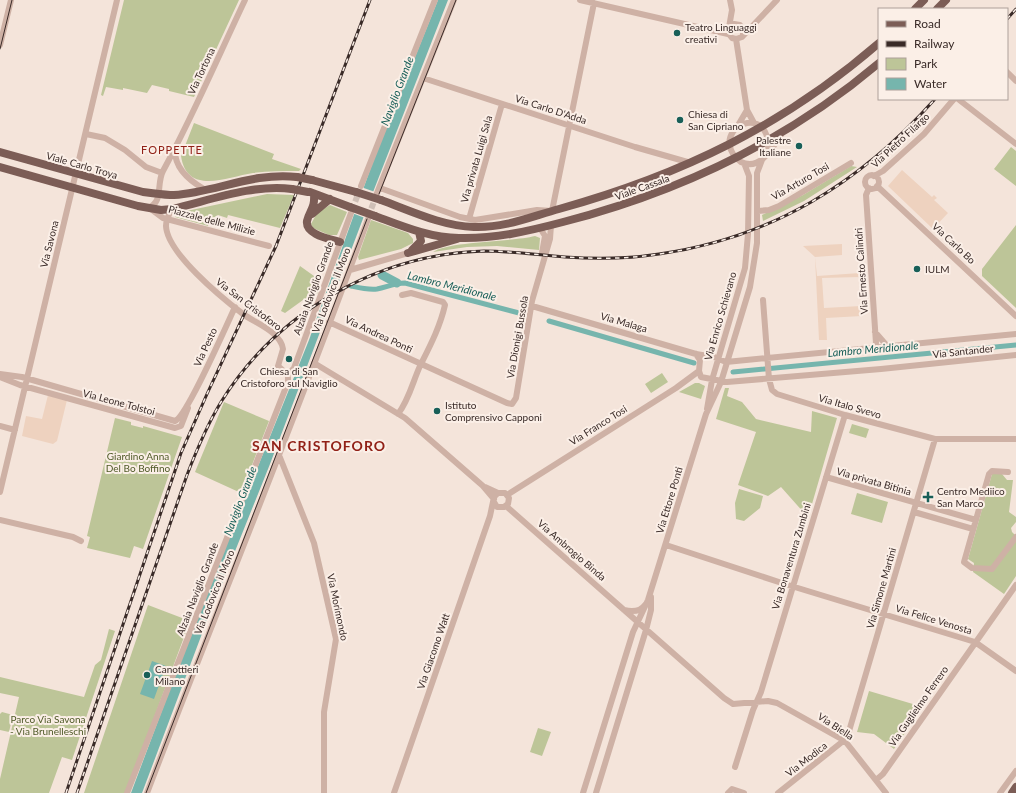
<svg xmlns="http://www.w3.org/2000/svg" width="1016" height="793" viewBox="0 0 1016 793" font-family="Lato,sans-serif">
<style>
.green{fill:#bdc598}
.plaza{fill:#eed2bf}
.water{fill:#76b5ad}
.pier{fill:#f4e4da}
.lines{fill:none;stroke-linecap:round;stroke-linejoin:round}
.canal{stroke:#76b5ad;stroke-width:5}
.river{stroke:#76b5ad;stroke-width:9}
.minor-tunnel{stroke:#cfbfb6;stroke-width:6;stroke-dasharray:6 3;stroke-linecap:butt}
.minor{stroke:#ceb1a5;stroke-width:6}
.major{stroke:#7c5d56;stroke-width:8}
.tram{stroke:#392a27;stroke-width:1}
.rail-casing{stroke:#392a27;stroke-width:3}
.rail{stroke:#fbefe7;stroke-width:1.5;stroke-dasharray:4.5;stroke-linecap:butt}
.major-bridge{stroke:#7c5d56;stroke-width:8}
.poi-dot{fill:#185f58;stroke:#fbefe7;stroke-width:1.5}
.labels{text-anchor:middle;stroke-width:4;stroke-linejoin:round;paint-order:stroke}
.poi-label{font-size:10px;fill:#392a27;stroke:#fbefe7;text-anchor:start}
.street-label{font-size:10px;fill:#392a27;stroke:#fbefe7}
.park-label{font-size:10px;fill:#4f5a28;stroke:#fbefe7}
.water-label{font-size:11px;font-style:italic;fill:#185f58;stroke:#fbefe7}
.neighbourhood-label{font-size:11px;letter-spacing:1px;fill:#912117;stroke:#fbefe7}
.district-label{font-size:14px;font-weight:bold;letter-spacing:1px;fill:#912117;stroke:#fbefe7}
</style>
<rect width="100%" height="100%" fill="#f4e4da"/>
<path class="green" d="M124 0H239L194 97 169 91V89L152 85 147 93 123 88V90L106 87 103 96 101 95Z
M194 123 274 154 272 159 301 169 299 171C283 171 268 171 253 173 227 177 187 196 181 156Z
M1011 147 1016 151V186L994 169Z
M851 166 857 167 804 201 763 221 762 215 803 195Z
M267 194 294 195 280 228 228 215 227 218 218 215 210 220 208 226 175 217 177 213Z
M330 205 347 212 337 235H329L313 228 311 224 317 213Z
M371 220 408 233 413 239V243L401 249 359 260 358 257Z
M1016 225V308L982 276V269Z
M535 236 540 238 539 250 497 246 467 247 433 252C448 241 512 242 535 236Z
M300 266 321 281 318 293 303 300 285 313 281 311Z
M662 373 668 382 651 393 645 384Z
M695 383H699L705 386 701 399 679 392Z
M725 388H729L727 396 742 402 756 419 811 432 812 411 837 418 812 504 805 514 781 487 768 496 738 485 756 432 716 419Z
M224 402 269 421 241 493 195 472Z
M115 418 131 422V425L143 428V426L182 437 143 549 134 546 130 558 87 548 90 537 87 536Z
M852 424 869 429 866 438 849 433Z
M992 474H1002L1007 480H1013L1009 512 1016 517V522L1011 528 1012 532 1016 536V576L1004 594 973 572 974 563 968 559Z
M739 489 763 496 760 508 744 521 736 519 735 503Z
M857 493 888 502 882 523 851 514Z
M148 605 190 621 126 793H84Z
M109 629 115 631 72 760 62 757 49 793H0V779L19 697 0 693V677L84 697 95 665 101 660Z
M869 691 923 707 894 749 874 734 857 732Z
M2 712 13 715 9 732 0 730V714Z
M538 728 551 732 542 756 530 752Z"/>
<path class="plaza" d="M902 170 932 197 934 195 937 198 934 200 948 213 933 229 888 186Z
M842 244V255L815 257 817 276 860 273V277L822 278 824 308 861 306 862 316 826 318 827 340H819L815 257 803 246Z
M48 395 67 400 57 441 53 444 22 436 26 416 42 419Z"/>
<path class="water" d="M438 0H448L375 187 270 464 203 631 142 793H131L194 625 309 340 375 156Z
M152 661 166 666 154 699 140 694Z"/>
<path class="pier" d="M361 187 375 192 365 218 352 213Z
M341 284 337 294 319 305 323 295Z"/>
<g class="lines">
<path class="canal" d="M351 286C360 288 368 290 377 289 387 287 395 283 405 283L523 314
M549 321 694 363
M733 372 1016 345"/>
<path class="river" d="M382 275 397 283"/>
<path class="minor-tunnel" d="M352 210 360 189
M368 217 377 194"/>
<path class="minor" d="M580 0 728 34
M730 0 732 10 728 33 732 38 736 39 742 37 777 0
M730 26 734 24 740 25 743 30V35
M736 39 747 110 754 123
M0 45 11 0
M1007 72 1016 81
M423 78 635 147 691 163
M958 99 1016 144
M737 127 747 110
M86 134 105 138 125 150 146 167 162 173
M175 151C175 169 190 181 204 189
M768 153C773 105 720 122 731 150 733 155 737 159 741 162 761 172 774 145 782 133
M865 182a7 7 0 1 1 14 0a7 7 0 1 1-14 0Z
M874 176 883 171 924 134 954 99
M361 186 435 0
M877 186 1016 316
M380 188 460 217 475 220 537 210 552 211 594 3
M869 188 866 195 876 343 873 349
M377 193 454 0
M148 208C164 202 156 184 163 171 193 116 218 57 245 0
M151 209 163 218 269 246
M172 209C169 214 166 220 166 226 167 253 222 298 243 314 255 323 281 332 283 349L278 366 288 375
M758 211 769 210 779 206 851 163
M469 219 502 104
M540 228 545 236 542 253
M350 270 408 253
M763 300 769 379 772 390 777 394 845 415 935 439H1016
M532 306 696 354 714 357 726 362 1016 334
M329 322 507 403 512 404 516 398 532 301 550 239 551 225
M875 332 888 347
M696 354 700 360 699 371 701 377 727 382 881 369 1016 355
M314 363 405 418 483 486 494 499
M0 374 22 377 175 421C187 416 227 324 235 307
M0 377 20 385 175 428 181 426 188 408
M707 409 712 380 745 268 748 234 749 176 744 163
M398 414C409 400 413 381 420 366 430 346 440 327 445 305L443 302 411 293 402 295
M0 426 15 430
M279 455 314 543 336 639 324 712V793
M1008 472 992 471 989 474 964 562 972 568 992 569 1016 537
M826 477 976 520
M485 487 498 493H505L509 498 508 504 504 507H497L494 502
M0 492 117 0
M507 495 676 388 699 371
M506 506 724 698 733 704 768 701 777 703 845 741 886 793
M914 512 973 529
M0 520 73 537 81 541
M666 545 788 585 975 642 1016 671
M624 610C632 612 640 612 645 605
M735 767 753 710 761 692 845 415
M876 780 883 774 1016 585
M127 793 288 382V375L294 368 351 213
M147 793C220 601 299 412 368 219
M394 793 490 516 494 497 498 493
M583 793 633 632 648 600 706 414 721 382 750 287 757 243V173L762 160
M596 793 646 630 651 610V597
M728 793 732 789 744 793
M778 793 847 738 935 439
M1000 793 1016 771"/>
<path class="major" d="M915 9 924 0
M937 9 946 0
M0 152 143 192C153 193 164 195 174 195 216 192 253 172 297 177
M0 167 138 206 161 210 172 209C211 200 252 184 292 189
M312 180 356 192
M310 192 350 207
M314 194C315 209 310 209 307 221 305 235 331 239 340 242
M381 200C411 211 442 226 474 227 505 228 530 217 559 209 681 175 783 126 879 43
M312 214 330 199
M375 216C402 226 430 238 459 238 495 239 529 231 563 222 679 192 788 140 879 63
M412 250 421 241 419 232
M408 253 457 239
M1012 793 1016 787"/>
<path class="tram" d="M0 49 12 0
M379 194 456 0
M146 793 367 219"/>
<g class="rail-casing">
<path id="rail" d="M1007 19 1016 9
M66 793 181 453 207 394 276 246 370 0
M77 793 187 475C197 449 207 425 221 402 277 312 378 254 484 251 511 251 538 255 565 257 596 259 628 259 659 254 772 238 860 183 935 99"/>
</g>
<use href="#rail" class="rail"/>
<path class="major-bridge" d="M297 177 312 180
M292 189 308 192
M356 192 381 200
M350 207 375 216"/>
</g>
<g class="poi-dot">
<circle cx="677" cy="33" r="4"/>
<circle cx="680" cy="120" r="4"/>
<circle cx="799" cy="146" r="4"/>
<circle cx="917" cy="269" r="4"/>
<circle cx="289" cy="359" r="4"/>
<circle cx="437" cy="411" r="4"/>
<path d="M926 491h4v4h4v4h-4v4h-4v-4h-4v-4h4z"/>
<circle cx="147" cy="675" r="4"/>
</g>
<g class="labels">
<g class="poi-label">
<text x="685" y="31">Teatro Linguaggi<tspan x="685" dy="12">creativi</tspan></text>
<text x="688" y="118">Chiesa di<tspan x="688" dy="12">San Cipriano</tspan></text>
<text x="791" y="144" text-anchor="end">Palestre<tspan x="791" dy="12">Italiane</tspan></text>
<text x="925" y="273">IULM</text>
<text x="289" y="375" text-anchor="middle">Chiesa di San<tspan x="289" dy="12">Cristoforo sul Naviglio</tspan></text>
<text x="445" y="409">Istituto<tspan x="445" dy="12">Comprensivo Capponi</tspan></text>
<text x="937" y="495">Centro Mediico<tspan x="937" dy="12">San Marco</tspan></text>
<text x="155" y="673">Canottieri<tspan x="155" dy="12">Milano</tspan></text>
</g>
<g class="street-label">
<text transform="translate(201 71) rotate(-65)" y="4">Via Tortona</text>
<text transform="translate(551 109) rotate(18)" y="4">Via Carlo D'Adda</text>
<text transform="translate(900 140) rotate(-43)" y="4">Via Pietro Filargo</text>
<text transform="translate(476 159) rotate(-74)" y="4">Via privata Luigi Sala</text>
<text transform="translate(82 165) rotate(16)" y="4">Viale Carlo Troya</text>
<text transform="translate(800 181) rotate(-30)" y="4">Via Arturo Tosi</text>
<text transform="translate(642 187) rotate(-20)" y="4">Viale Cassala</text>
<text transform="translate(212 220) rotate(15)" y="4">Piazzale delle Milizie</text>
<text transform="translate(954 243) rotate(43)" y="4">Via Carlo Bo</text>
<text transform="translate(49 244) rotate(-76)" y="4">Via Savona</text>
<text transform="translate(861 271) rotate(-94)" y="4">Via Ernesto Calindri</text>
<text transform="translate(313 288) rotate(-70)" y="4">Alzaia Naviglio Grande</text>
<text transform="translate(331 290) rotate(-69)" y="4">Via Lodovico il Moro</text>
<text transform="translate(249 304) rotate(37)" y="4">Via San Cristoforo</text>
<text transform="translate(720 316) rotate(-74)" y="4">Via Enrico Schievano</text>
<text transform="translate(624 322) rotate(16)" y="4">Via Malaga</text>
<text transform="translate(379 334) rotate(25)" y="4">Via Andrea Ponti</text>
<text transform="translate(517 337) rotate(-80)" y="4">Via Dionigi Bussola</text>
<text transform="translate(205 347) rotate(-65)" y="4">Via Pesto</text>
<text transform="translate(963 351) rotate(-6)" y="4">Via Santander</text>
<text transform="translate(119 402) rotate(15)" y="4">Via Leone Tolstoi</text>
<text transform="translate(850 406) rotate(16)" y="4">Via Italo Svevo</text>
<text transform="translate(598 425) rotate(-32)" y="4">Via Franco Tosi</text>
<text transform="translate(874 481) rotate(16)" y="4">Via privata Bitinia</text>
<text transform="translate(669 500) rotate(-73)" y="4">Via Ettore Ponti</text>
<text transform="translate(572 550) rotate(41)" y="4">Via Ambrogio Binda</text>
<text transform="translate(791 556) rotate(-73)" y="4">Via Bonaventura Zumbini</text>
<text transform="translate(881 588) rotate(-74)" y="4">Via Simone Martini</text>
<text transform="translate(197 589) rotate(-69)" y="4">Alzaia Naviglio Grande</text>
<text transform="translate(214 592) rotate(-68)" y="4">Via Lodovico il Moro</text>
<text transform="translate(338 607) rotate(78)" y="4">Via Morimondo</text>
<text transform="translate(934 619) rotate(17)" y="4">Via Felice Venosta</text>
<text transform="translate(433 651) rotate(-71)" y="4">Via Giacomo Watt</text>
<text transform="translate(918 706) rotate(-55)" y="4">Via Guglielmo Ferrero</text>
<text transform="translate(836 726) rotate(33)" y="4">Via Biella</text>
<text transform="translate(806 759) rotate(-38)" y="4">Via Modica</text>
</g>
<g class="park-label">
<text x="138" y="460">Giardino Anna<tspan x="138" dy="12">Del Bo Boffino</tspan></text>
<text x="48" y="723">Parco Via Savona<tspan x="48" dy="12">- Via Brunelleschi</tspan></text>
</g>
<g class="water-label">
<text transform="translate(397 91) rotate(-69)" y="4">Naviglio Grande</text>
<text transform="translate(452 286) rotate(14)" y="4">Lambro Meridionale</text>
<text transform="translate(873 349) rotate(-5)" y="4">Lambro Meridionale</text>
<text transform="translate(240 501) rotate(-69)" y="4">Naviglio Grande</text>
</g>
<g class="neighbourhood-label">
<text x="172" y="154">FOPPETTE</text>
</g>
<g class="district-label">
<text x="319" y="451">SAN CRISTOFORO</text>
</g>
</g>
<rect x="878" y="8" width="130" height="92" fill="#fbefe7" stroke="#ada09a"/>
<rect x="886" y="21" width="20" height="6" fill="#7c5d56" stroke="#ada09a"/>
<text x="914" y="28" font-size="12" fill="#392a27">Road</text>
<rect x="886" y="41" width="20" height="6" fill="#392a27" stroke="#ada09a"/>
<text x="914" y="48" font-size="12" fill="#392a27">Railway</text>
<rect x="886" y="58" width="20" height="12" fill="#bdc598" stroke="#ada09a"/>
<text x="914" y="68" font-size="12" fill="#392a27">Park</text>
<rect x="886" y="78" width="20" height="12" fill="#76b5ad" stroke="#ada09a"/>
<text x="914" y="88" font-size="12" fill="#392a27">Water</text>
</svg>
